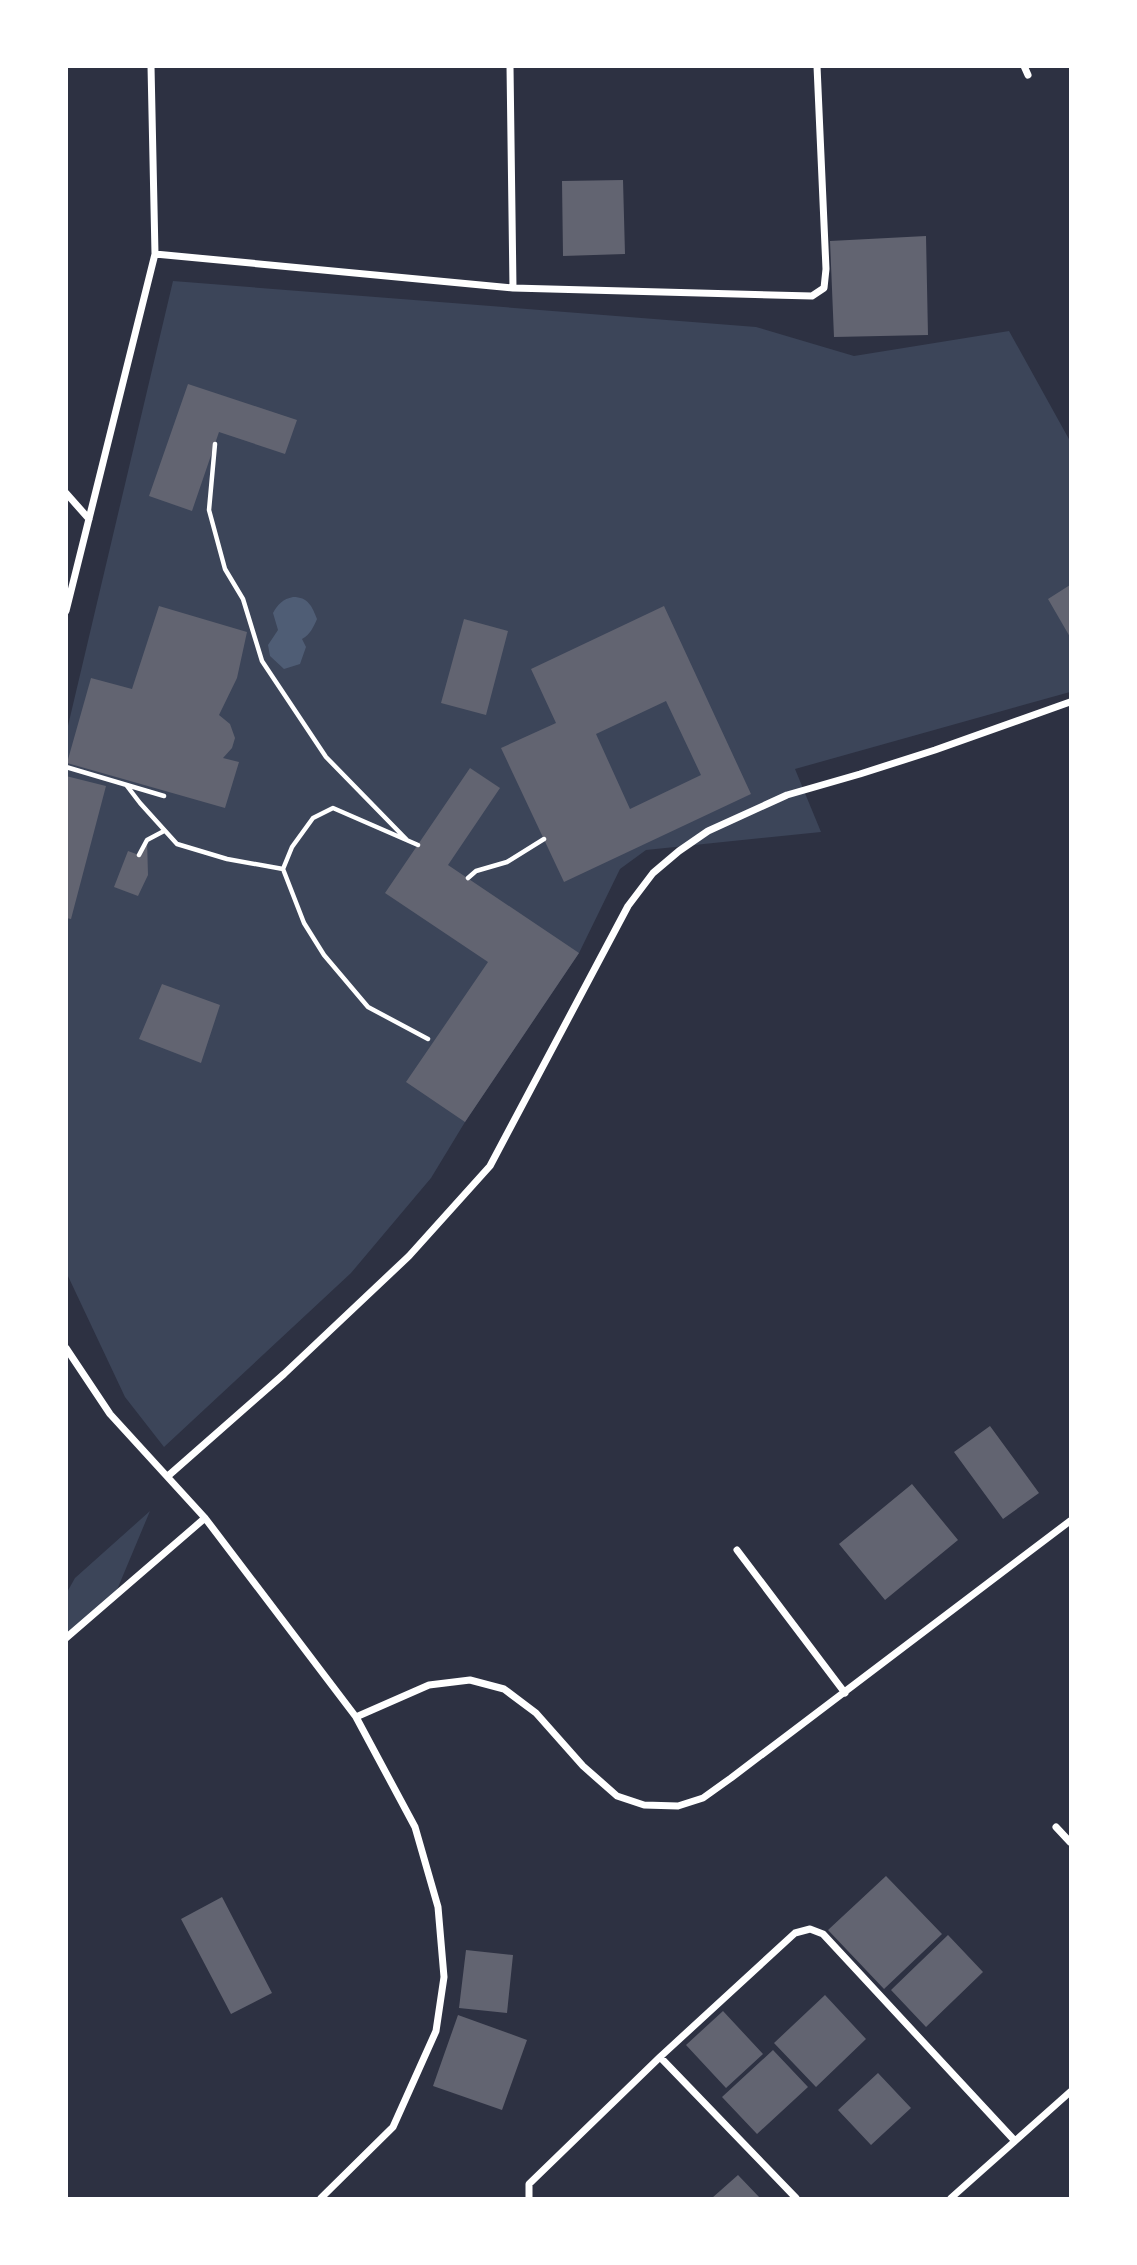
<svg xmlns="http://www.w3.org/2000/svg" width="1137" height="2265" viewBox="0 0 1137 2265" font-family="Ubuntu,sans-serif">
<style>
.green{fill:#3c4559}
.water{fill:#4f5d75}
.building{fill:#626471;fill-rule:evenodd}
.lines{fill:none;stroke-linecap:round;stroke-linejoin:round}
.path{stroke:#fff;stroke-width:4.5}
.minor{stroke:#fff;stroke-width:7}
</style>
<rect width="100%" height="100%" fill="#2d3142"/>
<path class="green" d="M173 281 756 327 854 356 1009 331 1070 441V692L795 769 821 832 646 850 620 869 579 953 465 1122 431 1178 351 1273 164 1447 125 1397 67 1274V730Z
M150 1511 114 1597 67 1642 66 1594 75 1578Z"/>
<path class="water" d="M293 597C308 597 312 606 317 619 314 626 310 635 302 639L306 647 300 664 284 669 270 656 268 645 278 630 273 613C278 604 283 599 293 597Z"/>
<path class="building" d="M623 180 625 254 563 256 562 181Z
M926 236 928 335 834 337 830 241Z
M188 384 297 420 285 454 219 432 192 511 149 496Z
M1070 585V637L1048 599Z
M159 606 247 632 237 678 219 715 230 724 235 738 232 748 223 758 239 762 225 808 67 763 91 678 132 689Z
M664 606 751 794 564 882 501 748 556 723 531 669ZM666 701 701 775 630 809 596 734Z
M464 619 508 631 486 715 441 703Z
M470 768 500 788 448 865 579 953 465 1122 406 1082 488 962 385 893Z
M66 776 106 786 71 919 66 918Z
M147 840 148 875 138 896 114 887 128 851 139 855Z
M162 984 220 1005 201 1063 139 1039Z
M990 1426 1039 1493 1003 1519 954 1452Z
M912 1484 958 1540 885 1600 839 1544Z
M886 1876 942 1934 884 1989 828 1930Z
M222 1897 272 1993 231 2014 181 1919Z
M948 1935 983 1972 926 2027 891 1990Z
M466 1950 513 1955 507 2013 459 2008Z
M825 1995 866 2039 816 2087 774 2043Z
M723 2011 763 2054 726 2088 686 2045Z
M458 2015 527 2040 502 2110 433 2086Z
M773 2050 808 2087 757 2134 722 2097Z
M878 2073 911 2108 871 2145 838 2110Z
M738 2175 760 2198H712Z"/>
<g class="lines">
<path class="path" d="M215 444 209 510 225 569 243 599 262 661 326 757 407 840
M66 767 164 796
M127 786 140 803 177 844 227 859 283 869 304 923 324 955 368 1007 428 1039
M139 855 147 840 164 831
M283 869 292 847 313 818 333 808 418 845
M468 878 476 871 507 862 544 839"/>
<path class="minor" d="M510 66 513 288
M1024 66 1028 75
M155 254 513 288 812 296 824 288 826 269 817 66
M66 493 89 519
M66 611 155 254 151 66
M66 1348 110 1414 205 1518 356 1717 415 1827 438 1907 444 1977 436 2031 393 2127 321 2198
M168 1476 284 1374 409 1256 490 1166 628 906 653 873 679 851 708 831 787 795 860 774 935 750 1070 702
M737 1550 845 1693
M66 1638 205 1518
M356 1717 429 1685 470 1680 504 1689 536 1713 583 1766 617 1796 644 1805 678 1806 703 1798 731 1778 1070 1521
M1056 1827 1070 1842
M660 2057 796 2198
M529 2198V2184L660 2057 795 1933 810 1929 823 1934 1015 2141
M951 2198 1070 2092"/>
</g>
<rect width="1137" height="2265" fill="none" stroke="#ffffff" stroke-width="136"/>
</svg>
